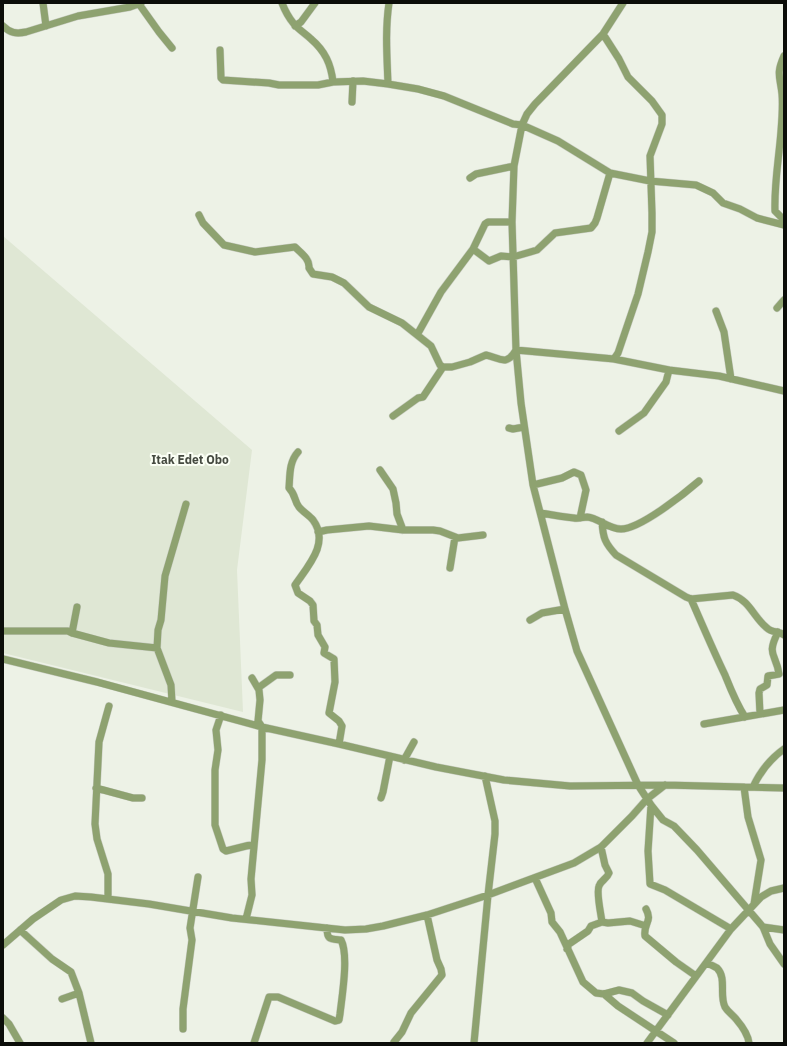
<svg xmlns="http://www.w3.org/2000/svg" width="787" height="1046" viewBox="0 0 787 1046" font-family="'IBM Plex Sans',sans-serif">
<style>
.built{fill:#dfe7d4}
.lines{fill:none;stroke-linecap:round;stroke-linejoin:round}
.minor-casing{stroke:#c9cdc3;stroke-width:8}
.minor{stroke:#8ea270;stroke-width:7}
.labels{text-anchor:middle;stroke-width:4;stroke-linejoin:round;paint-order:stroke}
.quarter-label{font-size:12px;font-weight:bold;fill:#454a40;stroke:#fbfff5}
</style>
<rect width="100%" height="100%" fill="#edf2e6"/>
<path class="built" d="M3 236 252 450 237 570 243 712 3 653Z"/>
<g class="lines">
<g class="minor-casing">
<path id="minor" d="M43 3 46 26
M282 3C285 11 289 18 294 24 299 30 306 34 311 39 325 51 331 64 333 82
M623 3 603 34 535 104 527 114 522 125 514 166 512 222 516 350 521 403 533 485 565 609 577 651 638 785 651 805 663 820 674 826 697 850 763 927 770 944 784 964
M139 4 159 32 172 48
M3 26C10 33 16 34 26 32L78 16 130 7 141 3
M295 26 301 22 315 3
M603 34 619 59 628 77 652 101 662 115V124L650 156 652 213V232L648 252 638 294 618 353 614 359
M220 50 221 78 223 80 269 83 279 85H318L333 82 363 81 388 84 418 89 444 96 513 124 522 125 558 141 610 173 650 181 696 185 713 193 723 203 740 209 757 218 784 225
M784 56C776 74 780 76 782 94 783 106 782 119 781 131 779 158 774 184 775 211L784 220
M388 84C387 57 385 30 389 3
M352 102 353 81
M470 178 476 174 514 166
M199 215 203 223 224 245 255 252 295 247C301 253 310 259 309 268L313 274 332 277 344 283 369 307 402 323 431 346 440 365 443 367H452L470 362 486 355C500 358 506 367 516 350L614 359 669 370 719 376 784 391
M473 249 485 224 488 222H512
M777 308 784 300
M716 311 724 332 731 379
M417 335 441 292 473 249 489 261 501 256 513 257 537 250 555 233 591 228 595 223 597 218 610 173
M393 416 418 398 423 397 443 367
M509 428 513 429 524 427
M619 431 644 413 666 382 669 370
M298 452C289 462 290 475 289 488 296 495 294 501 299 507 303 512 309 515 313 520 330 543 308 566 295 585L298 593 310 601 313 605 314 621 317 625 318 635 325 647 324 653 334 659 335 682 329 713 339 721 342 726 339 744
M380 470 393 489 396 503 397 514 403 530
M533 485 562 478 574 472 581 475 586 490 580 518
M541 513C552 515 563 517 574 518 579 519 583 517 587 517 599 518 608 529 621 529 640 529 684 494 699 481
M602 522C603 538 605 543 616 555L686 597 691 599 733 595C750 601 754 618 767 628 772 633 779 631 784 635
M318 532 327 530 369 526 403 530H433L440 531 458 538 483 535
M450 568 455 537
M691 599C702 624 713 650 725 675 731 690 736 703 745 717
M77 607 72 633 109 643 157 648
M530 620 542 613 565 609
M3 631H68L72 633
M3 659 97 682 262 727 339 744 436 767 504 780 570 786 665 785 784 788
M258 688 276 675H290
M172 702 171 685 157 648 158 630 161 620 165 576 186 504
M760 714 759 693 760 689 767 685 768 676 779 674C776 653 766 656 778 632
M221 715 216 730 218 750 215 770V825L223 849 226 851 254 844
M704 724 784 710
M404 760 414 742
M744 787 748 817 761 860 754 904
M753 787C760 772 770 759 784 749
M96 788 133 798H142
M381 798 383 792 390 756
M651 805 648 851 650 884 665 890 731 929
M601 847 605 865 609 873C607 879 601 880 599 886 596 892 601 914 602 922
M535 878 551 913 552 922 560 932 583 982 596 993 604 994 619 990 632 993 643 1001 668 1015
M108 899V874L97 839 95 824 99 742 109 706
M646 909C653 922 643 923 645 936L676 962 696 976
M246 919 252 895 251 879 262 760V727L258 721 260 700 259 690 252 678
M763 927 784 930
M20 930 52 959 71 972 79 993 91 1043
M3 945 33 919 61 900 75 896 91 897 149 904 232 918 345 930 366 929 383 926 427 915 488 895 574 863 601 847 632 816 647 799 665 785
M567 949 569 944 588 931 591 926 602 922 608 923 630 921 646 926
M706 963C709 964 714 966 717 968 727 978 719 995 725 1007 728 1012 733 1015 736 1019 742 1026 748 1034 749 1043
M604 994 618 1006 674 1043
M62 999 79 993
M3 1018 9 1024 20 1043
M183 1029V1009L192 940 190 928 198 877
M394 1042 402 1032 411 1013 442 975 441 969 437 960 427 915
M254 1043 269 997H278L335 1021 339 1020 340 1014C342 996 349 955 341 940 330 939 327 940 327 928
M474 1043 488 895 495 834V821L485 776
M647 1043 731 929 761 897 771 891 784 888"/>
</g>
<use href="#minor" class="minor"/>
</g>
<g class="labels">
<g class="quarter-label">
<text x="190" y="464">Itak Edet Obo</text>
</g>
</g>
<rect width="787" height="1046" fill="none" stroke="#0b0d09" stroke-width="8"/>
</svg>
